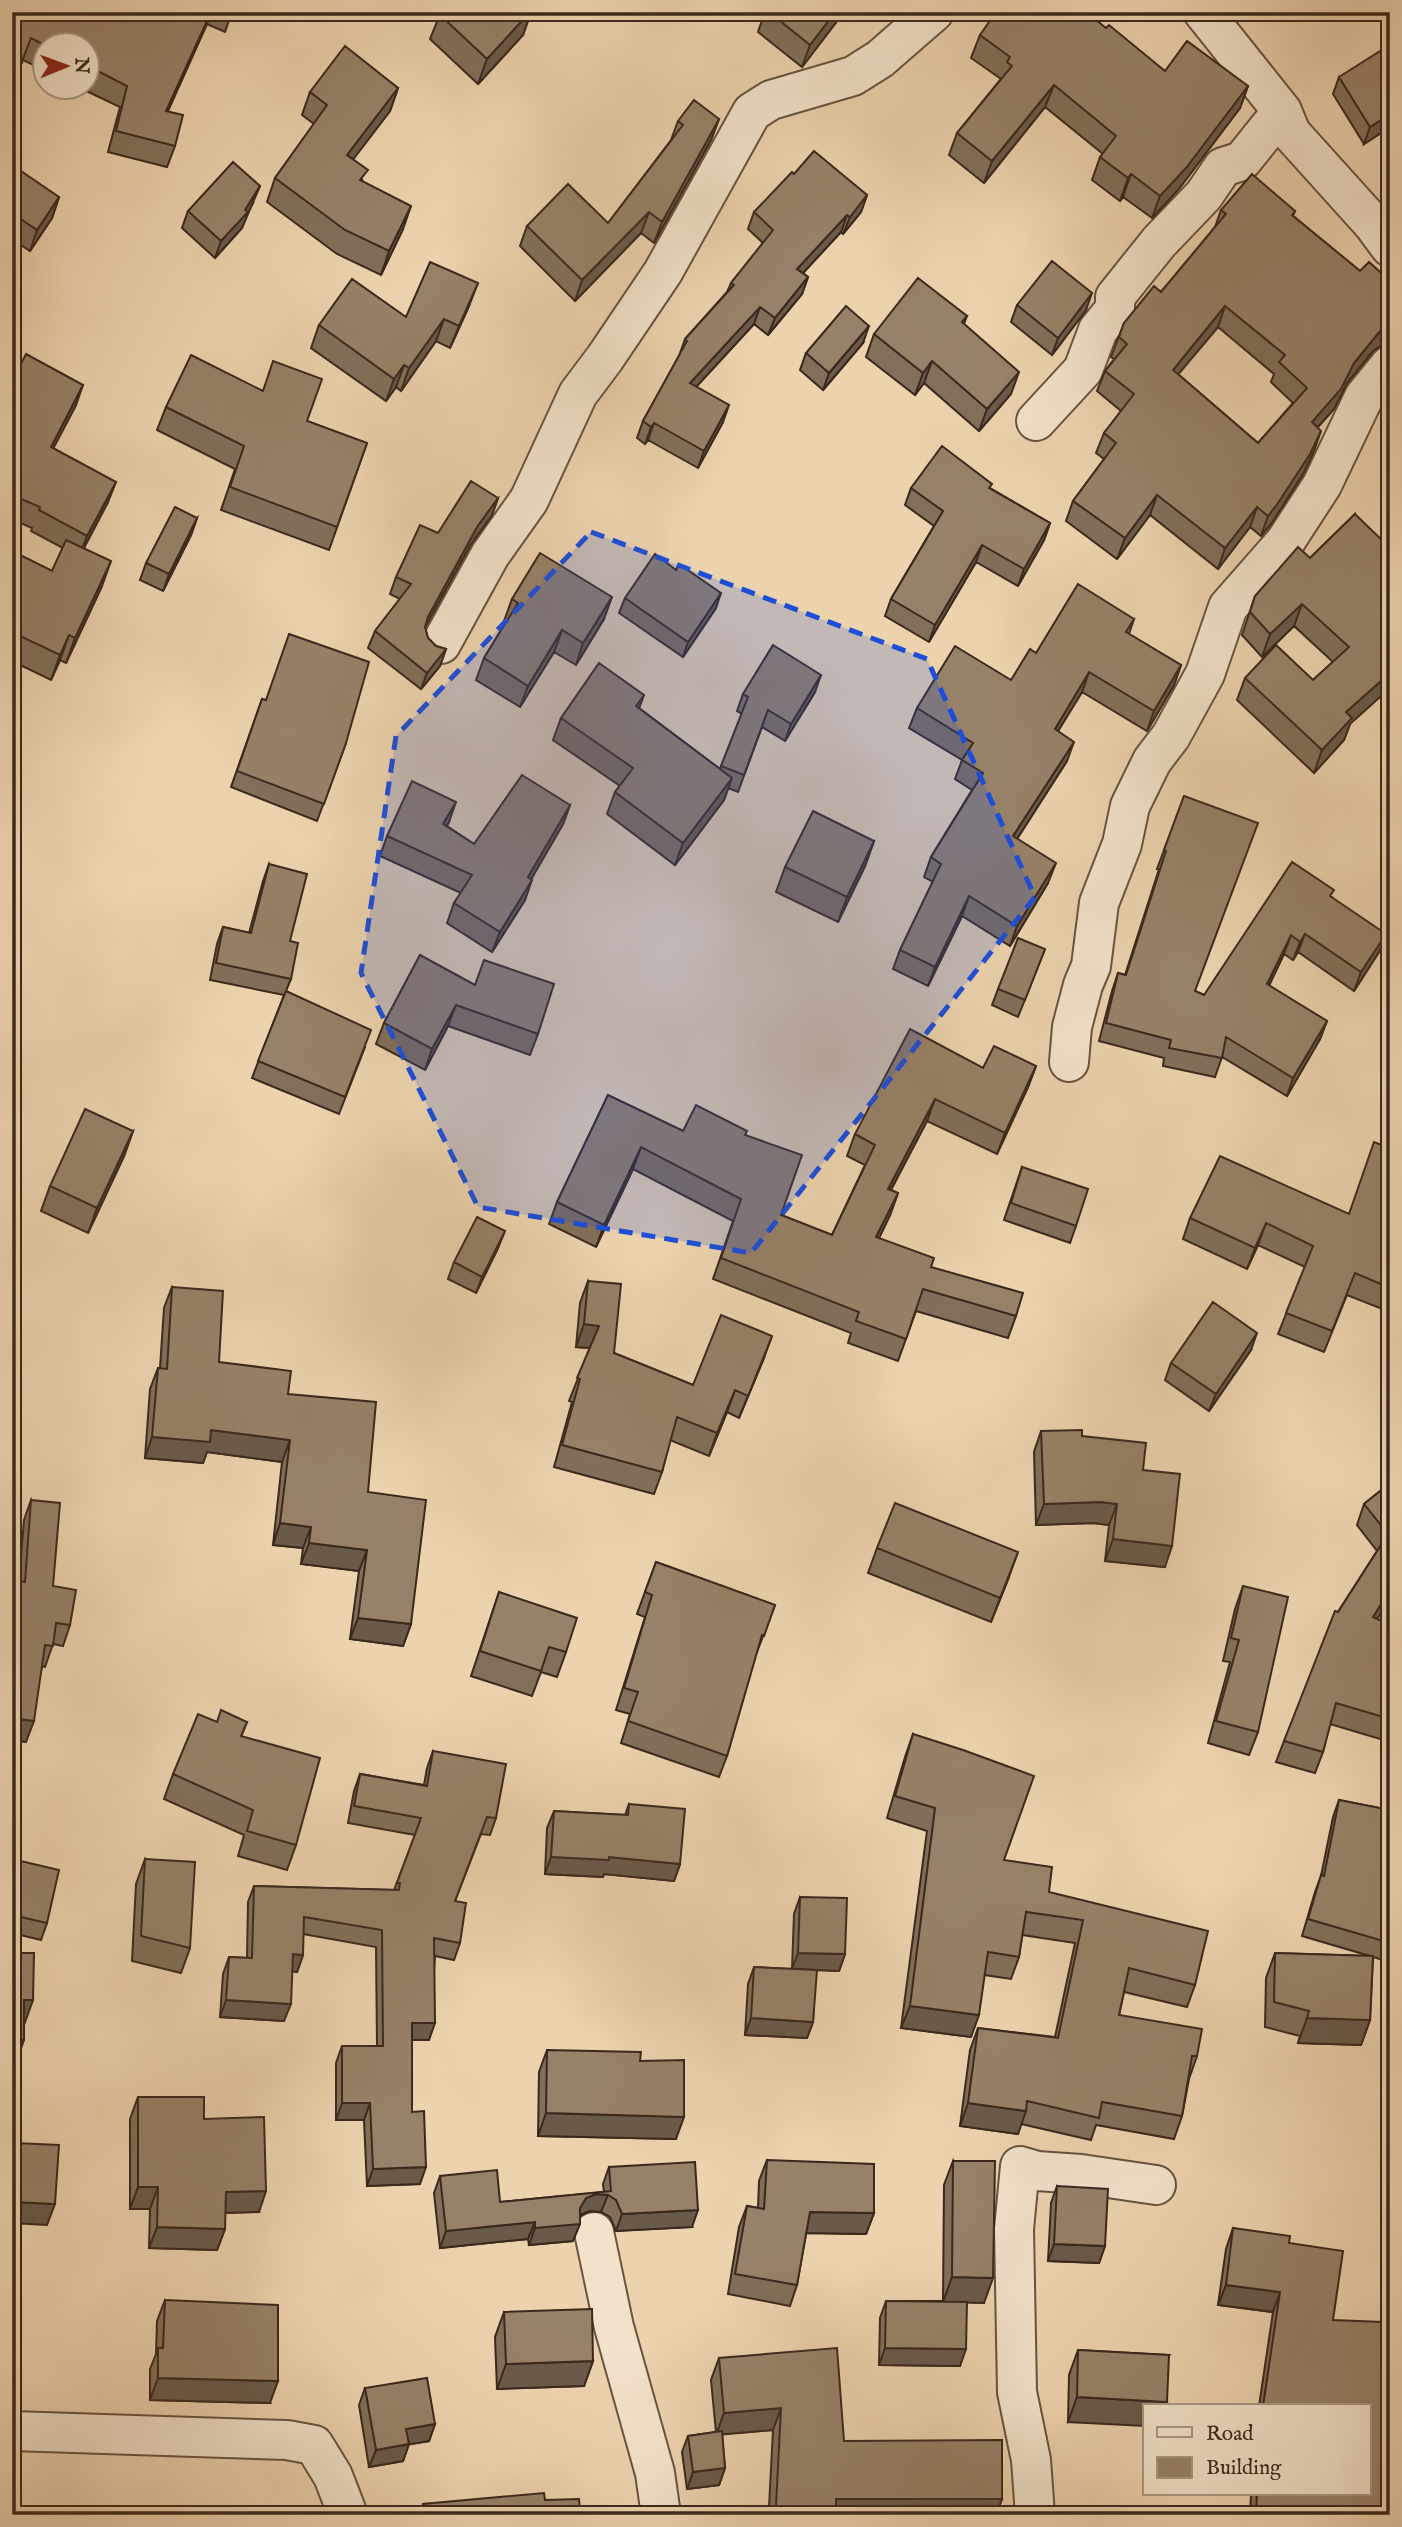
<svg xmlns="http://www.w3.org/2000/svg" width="1402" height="2527" viewBox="0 0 1402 2527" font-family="'IM FELL English',serif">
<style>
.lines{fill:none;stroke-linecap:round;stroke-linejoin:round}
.minor-casing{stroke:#675341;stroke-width:42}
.minor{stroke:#f3e2ca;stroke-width:38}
.wall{fill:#826f59;stroke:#3b281d;stroke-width:2;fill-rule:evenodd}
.shaded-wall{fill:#6a5a49;stroke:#3b281d;stroke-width:2}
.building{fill:#978168;stroke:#3b281d;stroke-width:2;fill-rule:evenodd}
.marked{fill:#1d4ed8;fill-opacity:0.2;stroke:#1d4ed8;stroke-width:5;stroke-dasharray:14 9;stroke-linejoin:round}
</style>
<rect width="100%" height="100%" fill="#ecd3ae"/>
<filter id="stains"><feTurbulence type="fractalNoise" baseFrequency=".00286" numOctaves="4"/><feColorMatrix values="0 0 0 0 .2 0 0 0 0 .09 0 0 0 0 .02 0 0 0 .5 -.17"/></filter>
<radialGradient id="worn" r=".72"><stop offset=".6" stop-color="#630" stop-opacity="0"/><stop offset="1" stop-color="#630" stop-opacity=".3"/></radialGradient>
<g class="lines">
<g class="minor-casing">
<path id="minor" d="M1203 12 1282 111 1291 133 1373 224 1390 247
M1036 421 1083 370 1098 330 1115 309V297L1159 242 1204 195 1223 167 1242 161 1282 111
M441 644 490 555 529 500 578 394 605 358 663 272 752 112 771 100 853 76 880 59 934 12
M1069 1062 1072 1027 1083 985 1091 966 1099 903 1122 844 1130 806 1152 761 1171 736 1205 674 1228 607 1285 542 1322 485 1364 397 1390 365
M594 2232 614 2327 655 2473 661 2515
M12 2431 287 2440 314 2445 333 2476 348 2515
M1035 2515 1031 2460 1017 2392 1014 2229 1020 2166 1037 2171 1081 2174 1156 2185"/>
</g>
<use href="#minor" class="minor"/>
</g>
<path class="wall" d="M12 12H232L225 32 207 24 168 111 175 146 167 167 108 152 120 107 80 88H88V46H46V71L23 60 15 80 12 79Z
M441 12H531L523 35 478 84 430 39Z
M765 12H844L802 67 758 32Z
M980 35 1165 71 1248 86 1240 108 1178 190 1152 218 1123 197 1120 201 1092 180 1100 157 1103 154 1045 107 984 183 949 155 957 133 1001 79 971 58Z
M1339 77 1390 127 1364 144 1333 94Z
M398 88 390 111 353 159 363 182 403 229 381 275 337 254 267 202 275 178 314 124 302 115 310 92Z
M719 119 711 140 654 243 641 233 575 301 520 246 527 226 608 223 671 140 678 121Z
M794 174 867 195 861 212 843 234 841 232 803 273 808 277 802 294 768 335 754 324 696 387 723 422 698 468 648 440 645 444 637 438 643 421 679 356 685 339 727 292 731 283 763 243 748 229 754 212Z
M12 175 59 197 52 218 30 251 12 239Z
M253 203 248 212 242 228 215 258 182 228 188 211Z
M1221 210 1295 211 1293 216 1360 271 1390 281V344L1382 345 1373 351 1347 383 1334 409 1318 427 1314 451 1303 474 1271 524 1261 536 1250 527 1218 569 1150 515 1117 559 1066 521 1073 501 1104 459 1096 453 1104 433 1121 411 1097 391 1105 371 1114 359 1111 357 1124 323 1161 292 1215 227ZM1218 327 1274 374 1271 382 1293 403 1258 443 1178 374Z
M1017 305 1086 310 1052 355 1011 322Z
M469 306 450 348 436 341 401 391 396 387 386 401 311 348 319 325 406 317Z
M967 316 964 324 1011 394 979 431 924 383 915 395 866 357 874 334Z
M863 343 823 390 800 370 806 353Z
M12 381 76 405 53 448 108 502 84 548 102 586 66 663 60 660 51 680 12 661V551L52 571 63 548 31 531 32 528 12 519Z
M166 407 307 421 367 443 329 550 221 510 235 469 157 430Z
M911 488H990L1050 523 1044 540 1018 586 976 562 929 642 885 616 891 599 934 526 905 505Z
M498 498 492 515 471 544 425 627 428 638 436 646 446 649 440 666 421 689 368 648 375 631 400 599 390 594 396 577 438 533Z
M1355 514 1350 724 1344 740 1314 773 1237 700 1245 678 1313 680 1333 662 1294 626 1262 657 1242 635 1255 596 1310 558Z
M197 518 191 535 163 591 140 580 146 563Z
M676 570 716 608 683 657 619 613 625 598Z
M512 599 604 619 576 665 554 652 520 707 476 680 484 658 506 622 504 621Z
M1134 619 1129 634 1181 665 1174 685 1147 731 1082 692 1058 731 1067 761 1017 839 1048 883 1010 946 962 916 928 986 893 969 900 950 933 882 924 877 931 857 972 790 955 779 962 760 909 728 917 708 1011 680 1036 653Z
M815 692 785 741 762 727 738 792 728 788 724 800 675 865 607 814 615 792 620 786 553 740 561 718 639 708 720 769 742 714 737 711 743 694Z
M262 699 346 743 317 821 231 787Z
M1184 796 1195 991 1204 995 1332 897 1379 952 1354 991 1298 952 1293 960 1284 954 1269 986 1327 1021 1320 1039 1287 1096 1222 1057 1215 1077 1163 1066 1164 1058 1099 1041 1112 991 1118 973 1125 975 1159 869H1157Z
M570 805 563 824 531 879 525 900 492 952 447 923 454 903 461 893 380 856 387 836 449 822 447 826 474 844Z
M874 841 865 866 838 922 776 892 785 867Z
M269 864 290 941 291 979 286 991 365 1047 339 1114 252 1078 284 995 210 980 217 944 223 927 249 933 263 881Z
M1045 949 1018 1017 992 1005 998 989Z
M420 955 538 1034 530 1055 448 1026 425 1070 376 1044 384 1023Z
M1036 1066 1028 1087 997 1154 927 1121 891 1190 898 1193 890 1215 879 1238 931 1267 1016 1316 1008 1338 916 1311 898 1361 848 1343 851 1333 713 1279 733 1221 633 1169 596 1247 549 1224 557 1202 608 1095 683 1131 746 1135 781 1215 832 1235 865 1165 847 1156 855 1134 983 1068Z
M133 1131 124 1156 88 1233 41 1211 50 1186Z
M1390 1133V1312L1347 1295 1324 1352 1278 1334 1305 1267 1258 1245 1247 1269 1183 1239 1190 1218 1349 1214 1384 1146Z
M1022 1167 1076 1226 1070 1243 1004 1220Z
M498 1248 476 1293 448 1279 454 1262Z
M588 1281 614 1353 693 1385 764 1358 739 1418 727 1412 709 1456 670 1440 662 1472 654 1494 554 1467 572 1402 569 1401 590 1348 576 1347 580 1303Z
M172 1287 219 1362 288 1394 368 1492 411 1624 403 1646 350 1639 359 1571 301 1564 303 1548 273 1545 282 1462 207 1452 203 1463 145 1458 150 1389 158 1368H160L164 1308Z
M1251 1350 1209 1411 1165 1380 1171 1363Z
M1041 1431 1082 1436 1143 1470 1165 1567 1105 1561 1109 1525 1093 1523 1036 1525 1034 1452Z
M1390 1483V1599L1377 1619 1390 1625V1742L1330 1724 1323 1752 1315 1773 1276 1762 1284 1741 1338 1612 1377 1551 1357 1525 1364 1504Z
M31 1500 53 1586 70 1625 63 1646 53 1644 45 1667 42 1666 26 1742 12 1740V1580L19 1581 24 1520Z
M877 1548 1009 1577 991 1622 868 1573Z
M656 1562 775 1605 755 1657 727 1756 719 1777 621 1743 630 1714 616 1710 645 1617 637 1614Z
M1243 1586 1258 1732 1249 1755 1208 1743 1230 1662 1223 1661 1235 1609Z
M499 1592 566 1652 557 1677 541 1672 532 1696 471 1676Z
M217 1722H247L241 1737 296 1845 287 1870 238 1856 244 1835 164 1799 173 1774Z
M913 1734 1004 1860 1049 1892 1195 1985 1187 2007 1124 1992 1119 2015 1197 2056 1189 2079 1182 2116 1174 2139 1096 2125 1091 2140 1021 2124 1018 2134 960 2126 970 2050 978 2028 1055 2037 1075 1943 1022 1935 1019 1957 1011 1979 984 1975 971 2037 901 2028 927 1831 887 1818 905 1757Z
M433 1751 496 1818 490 1835 481 1834 455 1901 460 1943 454 1960 435 1956 429 2040H412V2112L420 2184 367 2186 364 2120H336V2063L342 2046H377L376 1947 303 1934V1955L297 1972 292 1971 284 2021 220 2017 223 1974 229 1957 247 1958 248 1902 254 1886 394 1890 415 1835 348 1823 354 1791 360 1774 424 1785 427 1768Z
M1339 1800 1390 1810V1962L1373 1957 1370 2020 1361 2045 1298 2043 1300 2036 1265 2027 1266 1978 1275 1953 1370 1956 1302 1936 1315 1892 1321 1876 1333 1817Z
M629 1804 680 1864 674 1881 604 1874 603 1877 545 1874 547 1828 554 1811 625 1815Z
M12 1859 47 1923 41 1940 12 1933Z
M145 1859 190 1948 181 1973 132 1961 136 1884Z
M800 1897 845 1954 839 1971 816 1970 813 2022 807 2038 745 2035 748 1984 754 1967 792 1969 794 1914Z
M547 2050 640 2061 676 2139 538 2136 539 2072Z
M138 2097 204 2119 259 2212 225 2213V2229L217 2250 149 2248 150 2209H130V2119Z
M767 2160 874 2213 866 2234 806 2233 797 2285 790 2306 728 2294 739 2227 747 2206 758 2208 759 2181Z
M953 2161 984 2303 967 2302 960 2366 879 2365 880 2318 886 2301H943L944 2185Z
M609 2167 692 2227 616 2231 610 2217 601 2212 590 2211 580 2216 573 2241 529 2245 528 2239 440 2248 434 2193 440 2176 500 2202 604 2192 603 2184Z
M1057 2186 1105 2246 1099 2263 1048 2261 1051 2203Z
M1233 2228 1289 2243 1333 2320 1381 2385 1390 2515H1250L1251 2494H1369V2406H1259L1273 2312 1218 2305 1226 2249Z
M165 2300 270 2403 150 2400V2369L156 2354 157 2321Z
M504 2312 593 2361 584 2386 497 2389 495 2337Z
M1078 2350 1169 2355 1068 2422 1069 2375Z
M719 2358 844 2441 1002 2499 996 2515H729L732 2508 769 2507 773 2430 722 2434 725 2468 719 2485 687 2489 682 2452 688 2436 716 2432 711 2380Z
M365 2388 435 2424 429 2441 409 2444 403 2461 369 2467 359 2405Z
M545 2500 580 2513 607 2515H419L423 2504Z"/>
<path class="shaded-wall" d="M211 12 207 24 158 132 166 111Z
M530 12H531L523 35 478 84 487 59Z
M835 12H844L802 67 810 45Z
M1054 85 1045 107 984 183 992 161Z
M1248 86 1240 108 1178 190 1152 218 1160 196Z
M398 88 390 111 339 178 347 155Z
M1390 114V127L1364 144 1370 127Z
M719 119 711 140 654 243 662 222Z
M1131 174 1123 197 1120 201 1128 178Z
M260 186 242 228 215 258 221 241 245 210Z
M867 195 861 212 843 234 850 217Z
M59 197 52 218 30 251 37 230Z
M411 206 403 229 381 275 389 251Z
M649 212 641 233 575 301 582 280Z
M847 215 841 232 791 286 797 269Z
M808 277 802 294 768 335 775 318Z
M478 283 469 306 450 348 459 326Z
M1092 293 1086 310 1052 355 1058 338Z
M1225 306 1218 327 1165 390 1173 370Z
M760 307 754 324 684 400 690 383Z
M444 319 436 341 401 391 409 368Z
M1390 324V344L1382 345 1373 351 1347 383 1334 409 1304 442 1312 422 1354 363 1380 331Z
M869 326 863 343 823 390 829 373Z
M932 361 924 383 915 395 923 373Z
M404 365 396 387 386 401 394 379Z
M1019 372 1011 394 979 431 987 409Z
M83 385 76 405 43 468 51 447Z
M729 405 723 422 698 468 704 451Z
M654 423 648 440 645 444 651 427Z
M1321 431 1314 451 1303 474 1271 524 1261 536 1268 516Z
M116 482 108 502 79 557 87 536Z
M1157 495 1150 515 1117 559 1125 538Z
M498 498 492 515 471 544 422 633 428 617 477 527Z
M1257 507 1250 527 1218 569 1225 548Z
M197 518 191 535 163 591 169 574Z
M1050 523 1044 540 1018 586 1024 569Z
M982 545 976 562 929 642 935 625Z
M111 561 102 586 66 663 75 638Z
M721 593 716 608 683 657 688 642Z
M612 597 604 619 576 665 583 643Z
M1302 604 1294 626 1262 657 1270 634Z
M562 630 554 652 520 707 528 686Z
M69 635 60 660 51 680 60 655Z
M446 649 440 666 421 689 427 673Z
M1181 665 1174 685 1147 731 1154 711Z
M1089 672 1082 692 1047 749 1055 729Z
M1390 673V688L1350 724 1344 740 1314 773 1322 750 1346 712Z
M821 675 815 692 785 741 791 724Z
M644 695 636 717V706Z
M1074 742 1067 761 1006 856 1013 836Z
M732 778 724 800 675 865 683 843Z
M456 802 449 822 436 843 443 824Z
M570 805 563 824 521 897 528 877Z
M874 841 865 866 838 922 847 897Z
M1056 863 1048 883 1010 946 1017 926Z
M532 880 525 900 492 952 500 932Z
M969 896 962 916 928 986 935 967Z
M1305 934 1298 952 1293 960 1300 942Z
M1386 934 1379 952 1354 991 1361 972Z
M1291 935 1284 954 1260 1003 1267 984Z
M456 1005 448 1026 425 1070 432 1049Z
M1327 1021 1320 1039 1287 1096 1293 1078Z
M1036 1066 1028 1087 997 1154 1005 1133Z
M935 1099 927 1121 880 1210 888 1189Z
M133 1131 124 1156 88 1233 97 1208Z
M641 1147 633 1169 596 1247 604 1225Z
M898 1193 890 1215 869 1259 876 1237Z
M1266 1223 1258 1245 1247 1269 1255 1248Z
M505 1231 498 1248 476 1293 482 1277Z
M584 1324 599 1326 591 1348 576 1347Z
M1257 1333 1251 1350 1209 1411 1216 1394Z
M772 1336 764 1358 739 1418 748 1396Z
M735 1390 727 1412 709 1456 717 1433Z
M211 1430 290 1440 282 1462 207 1452 203 1463 145 1458 152 1437Z
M1101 1502 1117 1504 1109 1525 1093 1523 1036 1525 1044 1504Z
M280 1523 311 1527 303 1548 273 1545Z
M1113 1539 1172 1546 1165 1567 1105 1561Z
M309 1543 367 1550 359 1571 301 1564Z
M1018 1552 1009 1577 991 1622 1000 1598Z
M1390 1590V1599L1365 1638 1373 1617Z
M358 1618 411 1624 403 1646 350 1639Z
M12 1718 34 1721 26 1742 12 1740Z
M551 1857H609L680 1864 674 1881 604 1874 603 1877 545 1874Z
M798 1953 845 1954 839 1971 792 1969Z
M293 1954 303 1955 297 1972 287 1971Z
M24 2000H33L24 2025Z
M226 2000 291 2004 284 2021 220 2017Z
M910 2006 979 2015 971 2037 901 2028Z
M751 2018 813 2022 807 2038 745 2035Z
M1307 2018 1370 2020 1361 2045 1298 2043Z
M412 2023H435L429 2040H406Z
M15 2040H24L15 2065H12V2047Z
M342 2103H370L364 2120H336Z
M968 2103 1026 2111 1018 2134 960 2126Z
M546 2113 684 2117 676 2139 538 2136Z
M426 2167 420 2184 367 2186 373 2169Z
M138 2187H158L150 2209H130Z
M266 2191 259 2212 218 2213 226 2192Z
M596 2194 608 2195 601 2212 590 2211 580 2215V2224L573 2241 529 2245 535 2228 580 2208 586 2198Z
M12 2202 55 2204 47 2225 12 2223Z
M698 2210 692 2227 616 2231 622 2214Z
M810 2212 874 2213 866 2234 802 2233Z
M535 2222 528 2239 440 2248 446 2231Z
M157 2227 225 2229 217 2250 149 2248Z
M1054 2244 1105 2246 1099 2263 1048 2261Z
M952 2277 993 2278 984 2303 943 2302Z
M1226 2285 1280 2292 1273 2312 1218 2305Z
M885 2348 966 2349 960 2366 879 2365Z
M593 2361 584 2386 497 2389 506 2364Z
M158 2378 278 2381 270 2403 150 2400Z
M1077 2397 1167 2402 1165 2406H1145V2426L1068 2422Z
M781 2408 773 2430 716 2435 724 2413Z
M435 2424 429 2441 400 2446 406 2429Z
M409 2444 403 2461 369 2467 376 2450Z
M725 2468 719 2485 687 2489 693 2472Z
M836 2499H1002L996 2515H830Z
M1390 2512V2515H1340Z"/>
<path class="building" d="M12 12H211L166 111 183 115 175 146 116 131 127 86 88 66V46H46L31 38 23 59 12 54Z
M441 12H530L487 59 439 14Z
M769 12H835L810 45Z
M996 12H1086L1106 28 1109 25 1165 71 1187 41 1248 86 1186 168 1160 196 1131 174 1128 178 1100 157 1116 136 1054 85 992 161 957 133 1012 66 1007 62 1010 57 980 35Z
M345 46 398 88 347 155 368 170 360 180 411 206 389 251 345 230 275 178 327 105 310 92Z
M1385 48 1390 56V114L1370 127 1339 77Z
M694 100 719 119 662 222 649 212 582 280 527 226 568 184 608 223 683 125 678 121Z
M814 151 867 195 850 217 847 215 797 269 808 277 775 318 760 307 690 383 729 405 704 451 654 423 651 427 643 421 687 341 685 339 734 285 731 283 773 230 754 212 792 172 794 174Z
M233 162 260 186 245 210 248 212 221 241 188 211Z
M21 171 59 197 37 230 12 213V175L16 178Z
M1252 174 1295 211 1292 215 1360 271 1369 262 1390 281V324L1380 331 1354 363 1341 389 1312 422 1321 431 1310 454 1278 503 1268 516 1257 507 1225 548 1157 495 1125 538 1073 501 1116 443 1104 433 1134 394 1105 371 1127 344 1119 337 1124 323 1154 286 1161 292 1226 214 1221 210ZM1225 306 1285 355 1279 362 1307 388 1258 443 1173 370Z
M1052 261 1092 293 1058 338 1017 305Z
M430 262 478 283 459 326 444 319 409 368 404 365 394 379 319 325 352 279 406 317Z
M918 278 967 316 962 322 1019 372 987 409 932 361 923 373 874 334Z
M846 306 869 326 829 373 806 353Z
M26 354 83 385 51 447 116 482 87 536 39 510 40 507 12 495V381Z
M191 355 263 391 273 361 322 379 307 421 367 443 337 527 230 487 244 446 166 407Z
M942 446 992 484 989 488 1050 523 1024 569 982 545 935 625 891 599 943 511 911 488Z
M471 481 498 498 477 527 428 617 425 627 428 638 436 646 446 649 427 673 375 631 411 584 396 577 420 525 438 533Z
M175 507 197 518 169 574 146 563Z
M1355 514 1390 548V673L1346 712 1352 718 1322 750 1245 678 1276 645 1313 680 1349 647 1302 604 1270 634 1250 612 1255 596 1298 547 1310 558Z
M66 540 111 561 75 638 69 635 60 655 14 633 12 636V551L52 571Z
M540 553 612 597 583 643 562 630 528 686 484 658 518 603 512 599Z
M655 554 676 570 679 564 721 593 688 642 625 598Z
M1078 584 1134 619 1126 632 1181 665 1154 711 1089 672 1055 729 1074 742 1013 836 1056 863 1017 926 969 896 935 967 900 950 941 864 931 857 983 773 962 760 973 743 917 708 955 646 1011 680 1030 649 1036 653Z
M289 634 369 662 346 743 324 804 237 771 262 699 266 700Z
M773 645 821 675 791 724 768 710 744 775 721 766 748 697 743 694Z
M599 663 644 695 636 706 732 778 683 843 615 792 633 768 561 718Z
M522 775 570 805 528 877 532 880 500 932 454 903 472 875 387 836 412 781 456 802 443 824 474 844Z
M1184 796 1258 823 1195 991 1204 995 1292 862 1334 890 1330 896 1386 934 1361 972 1305 934 1300 942 1291 935 1267 984 1327 1021 1293 1078 1226 1037 1222 1058 1169 1048 1171 1040 1106 1023 1118 973 1126 975 1166 851 1164 850Z
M813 811 874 841 847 897 785 867Z
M269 864 307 874 290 941 298 943 291 979 216 963 223 927 251 933Z
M1018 938 1045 949 1025 1000 998 989Z
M420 955 475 985 484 960 554 984 538 1034 456 1005 432 1049 384 1023Z
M286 991 371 1030 345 1097 258 1061Z
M910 1029 983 1068 994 1046 1036 1066 1005 1133 935 1099 888 1189 898 1193 876 1237 934 1258 931 1267 1023 1293 1016 1316 923 1289 906 1339 856 1321 859 1312 721 1258 741 1199 641 1147 604 1225 557 1202 608 1095 683 1131 696 1105 747 1131 745 1135 802 1155 781 1215 832 1235 875 1145 855 1134Z
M85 1109 133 1131 97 1208 50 1186Z
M1390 1133V1288L1355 1273 1332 1331 1286 1313 1313 1246 1266 1223 1255 1248 1190 1218 1220 1156 1349 1214 1374 1142 1384 1146Z
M1022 1167 1088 1189 1076 1226 1011 1203Z
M477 1217 505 1231 482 1277 454 1262Z
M588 1281 621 1284 614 1353 693 1385 721 1315 772 1336 748 1396 735 1390 717 1433 677 1417 662 1472 562 1445 580 1379 577 1378 599 1326 584 1324Z
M172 1287 223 1291 219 1362 291 1371 288 1394 376 1402 368 1492 426 1500 411 1624 358 1618 367 1550 309 1543 311 1527 280 1523 290 1440 211 1430 210 1442 152 1437 158 1368 167 1369Z
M1213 1302 1257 1333 1216 1394 1171 1363Z
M1082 1430V1436L1146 1443 1143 1470 1180 1474 1172 1546 1113 1539 1117 1504 1101 1502 1044 1504 1041 1431Z
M1390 1483V1590L1373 1617 1390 1625V1719L1336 1703 1323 1752 1284 1741 1335 1611 1338 1612 1388 1534 1364 1504Z
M31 1500 60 1503 53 1586 76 1590 70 1625 56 1623 53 1646 45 1645 34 1721 12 1718V1580L25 1582Z
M895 1503 1018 1552 1000 1598 877 1548Z
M656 1562 775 1605 764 1636 762 1635 727 1756 628 1721 638 1692 624 1688 652 1595 645 1592Z
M1243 1586 1288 1597 1258 1732 1216 1721 1239 1640 1231 1638Z
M499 1592 577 1618 566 1652 549 1647 541 1671 480 1651Z
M221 1710 247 1722 241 1736 320 1758 296 1845 247 1831 253 1810 173 1774 198 1714 217 1722Z
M913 1734 963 1750 1034 1776 1004 1860 1052 1867 1049 1892 1208 1931 1195 1985 1129 1968 1119 2015 1202 2029 1197 2056H1192L1182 2116 1102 2102 1099 2118 1027 2101 1026 2111 968 2103 978 2028 1058 2038 1083 1920 1026 1912 1019 1957 988 1952 979 2015 910 2006 935 1808 895 1796Z
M433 1751 506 1764 496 1818 487 1817 455 1901 466 1903 460 1943 434 1938 435 2023H412V2112L424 2111 426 2167 373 2169 370 2103H342V2046H383L382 1930 304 1917 303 1955 293 1954 291 2004 226 2000 229 1957 252 1958 254 1886 399 1890 400 1883H397L421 1818 354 1806 360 1774 427 1786Z
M1339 1800 1390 1810V1943L1308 1919 1321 1875 1324 1876Z
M629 1804 685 1809 680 1864 609 1857V1860L551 1857 554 1811 628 1815Z
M12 1859 59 1870 47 1923 12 1915Z
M145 1859 195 1862 190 1948 141 1936Z
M800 1897 847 1898 845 1954 798 1953Z
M12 1953H34L33 2000H24V2040H15V2057H12Z
M1275 1953 1373 1956 1370 2020 1307 2018 1309 2011 1274 2002Z
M754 1967 817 1970 813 2022 751 2018Z
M547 2050 641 2052 640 2061 684 2060V2117L546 2113Z
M138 2097H204V2119L264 2117 266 2191 226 2192 225 2229 157 2227 158 2187H138Z
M14 2143 59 2145 55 2204 12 2202V2147H13Z
M767 2160 874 2164V2213L810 2212 797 2285 735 2274 747 2206 764 2209Z
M953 2161H995L993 2278 952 2277Z
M695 2162 698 2210 622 2214 616 2200 608 2195 596 2194 586 2198 580 2208V2224L535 2228V2222L446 2231 440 2176 497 2170 500 2202 611 2191 609 2167Z
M1057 2186 1108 2189 1105 2246 1054 2244Z
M1233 2228 1290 2236 1289 2243 1343 2251 1333 2320 1382 2322 1381 2385H1390V2512L1340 2515H1256L1257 2494H1369V2406H1263L1280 2292 1226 2285Z
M165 2300 278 2305V2381L158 2378V2348H163Z
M886 2301 967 2302 966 2349 885 2348Z
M592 2309 593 2361 506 2364 504 2312Z
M837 2348 844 2441 1002 2440V2499H836V2515H732V2508L776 2506 781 2408 724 2413 719 2358Z
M1078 2350 1169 2355 1167 2402 1077 2397Z
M427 2378 435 2424 406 2429 409 2444 376 2450 365 2388Z
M722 2431 725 2468 693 2472 688 2436Z
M544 2493 545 2500 579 2499 580 2513 606 2512 607 2515H424L423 2504Z"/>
<path class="marked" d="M591 532 927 659 1035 897 751 1253 478 1207 361 973 396 736Z"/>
<rect width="1402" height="2527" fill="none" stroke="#ecd3ae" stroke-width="42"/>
<rect x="14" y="14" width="1374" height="2499" fill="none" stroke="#3b281d" stroke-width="3.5"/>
<rect x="21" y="21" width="1360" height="2485" fill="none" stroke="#3b281d" stroke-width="2"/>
<rect x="1143" y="2404" width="228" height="91" fill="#f3e2ca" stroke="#a99885" stroke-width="2"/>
<rect x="1157" y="2427" width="35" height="10" fill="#f3e2ca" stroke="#a99885" stroke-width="2"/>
<text x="1206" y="2440" font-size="21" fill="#3b281d">Road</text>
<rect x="1157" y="2457" width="35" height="21" fill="#978168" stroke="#a99885" stroke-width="2"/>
<text x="1206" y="2474" font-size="21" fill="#3b281d">Building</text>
<g transform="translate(66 66) rotate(89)"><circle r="33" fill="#f3e2ca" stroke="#a99885" stroke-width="2"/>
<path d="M0-5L12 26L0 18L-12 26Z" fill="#8f2418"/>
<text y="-10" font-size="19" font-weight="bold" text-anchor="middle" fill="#3b281d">N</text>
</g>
<rect width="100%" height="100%" filter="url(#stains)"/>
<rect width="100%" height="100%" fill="url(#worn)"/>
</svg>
